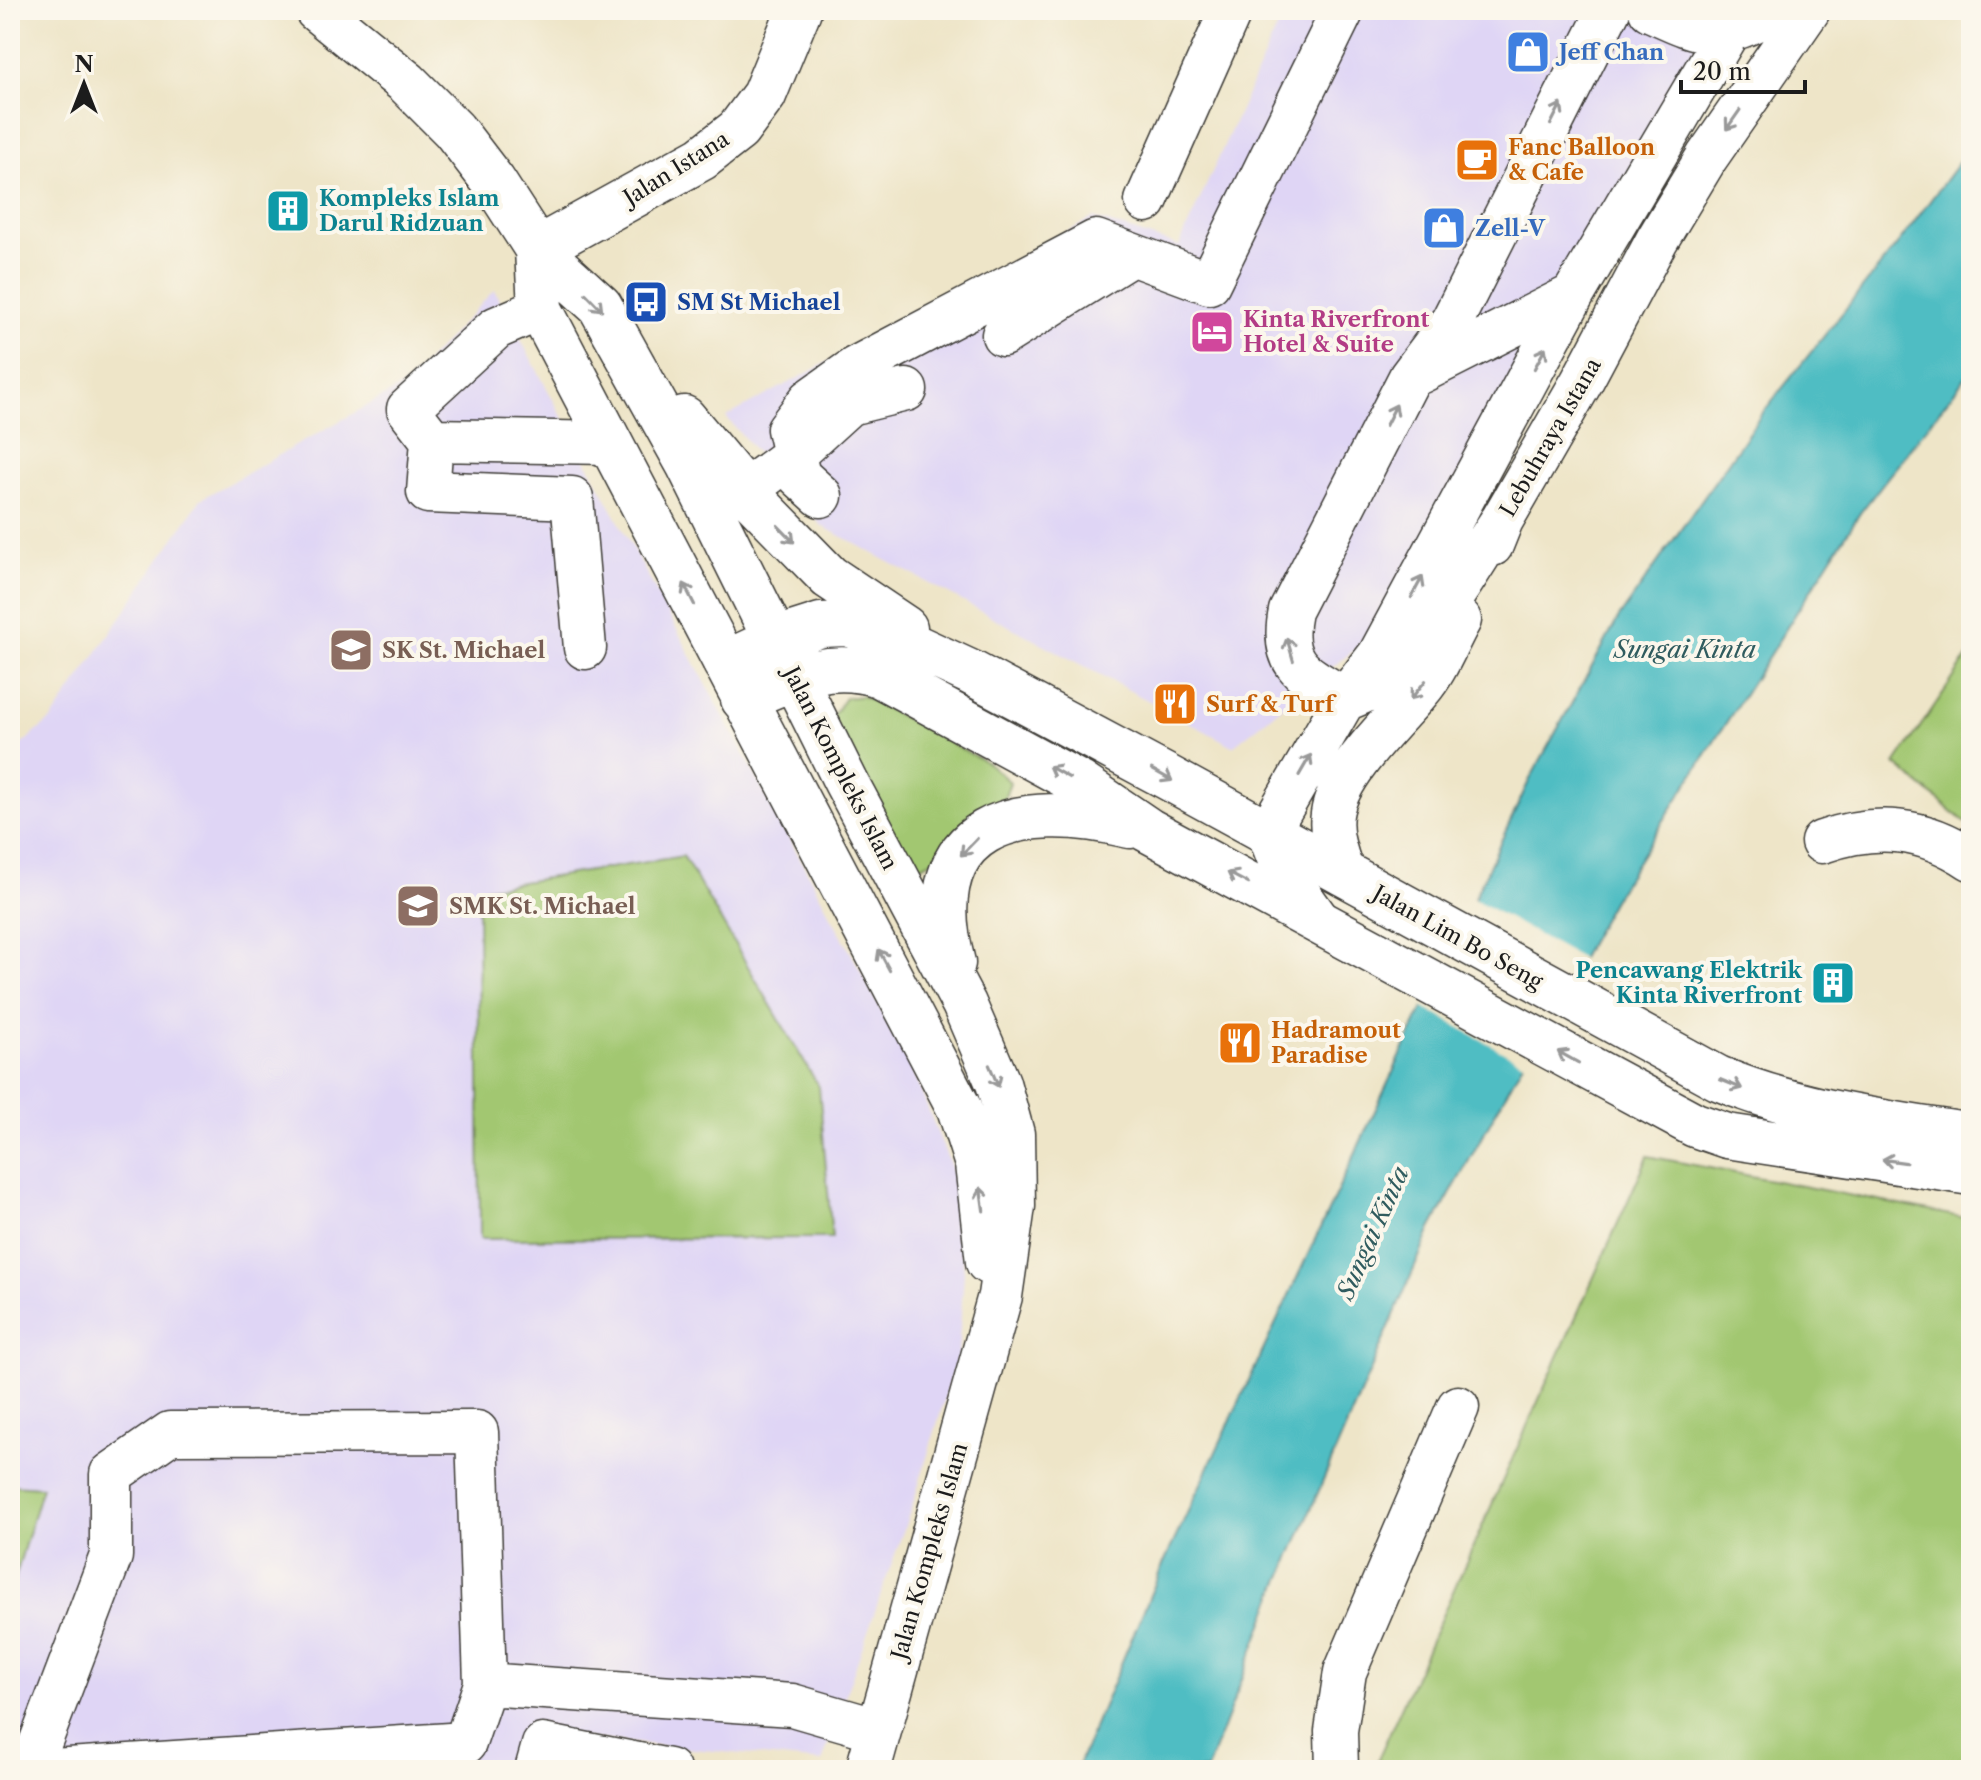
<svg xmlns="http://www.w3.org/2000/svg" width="1981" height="1780" viewBox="0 0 1981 1780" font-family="'Libre Caslon Text',serif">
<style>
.built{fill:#dfd5f5}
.green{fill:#a2c771;stroke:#5f7246;stroke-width:2}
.water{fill:#4fbdc3;stroke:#366c70;stroke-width:2}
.pier{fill:#eee5c8}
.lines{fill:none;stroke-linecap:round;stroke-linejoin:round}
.minor-casing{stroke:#3c3a36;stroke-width:45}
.major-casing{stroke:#3c3a36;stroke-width:47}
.minor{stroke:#fff;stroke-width:42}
.major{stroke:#fff;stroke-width:44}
.oneway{stroke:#999}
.labels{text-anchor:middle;stroke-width:8;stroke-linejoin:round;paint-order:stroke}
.shop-label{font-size:22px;font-weight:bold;fill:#366cbe;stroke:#fbf7ec;text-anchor:start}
.food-label{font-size:22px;font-weight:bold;fill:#c56008;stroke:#fbf7ec;text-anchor:start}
.street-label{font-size:22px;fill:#1c1c1c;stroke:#fbf7ec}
.culture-label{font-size:22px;font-weight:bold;fill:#0d838f;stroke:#fbf7ec;text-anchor:start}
.transit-label{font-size:22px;font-weight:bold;fill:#164399;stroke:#fbf7ec;text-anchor:start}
.hotel-label{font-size:22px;font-weight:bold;fill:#b23c85;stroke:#fbf7ec;text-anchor:start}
.education-label{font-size:22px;font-weight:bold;fill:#785e54;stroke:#fbf7ec;text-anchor:start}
.water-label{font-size:24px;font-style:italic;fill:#305c5f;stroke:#fbf7ec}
</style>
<rect width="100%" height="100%" fill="#fbf7ec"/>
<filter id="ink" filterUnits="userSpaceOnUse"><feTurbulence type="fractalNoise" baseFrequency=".0125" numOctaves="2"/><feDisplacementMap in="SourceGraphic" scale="16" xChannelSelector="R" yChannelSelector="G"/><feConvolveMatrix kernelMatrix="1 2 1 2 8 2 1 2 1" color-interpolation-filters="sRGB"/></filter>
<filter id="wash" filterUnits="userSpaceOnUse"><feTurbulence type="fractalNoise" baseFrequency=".006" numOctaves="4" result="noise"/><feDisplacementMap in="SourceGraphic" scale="32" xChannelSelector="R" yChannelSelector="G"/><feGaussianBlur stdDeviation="1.8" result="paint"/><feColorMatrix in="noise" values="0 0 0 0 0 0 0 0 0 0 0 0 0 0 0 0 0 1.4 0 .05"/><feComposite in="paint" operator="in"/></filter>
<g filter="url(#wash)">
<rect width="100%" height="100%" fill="#eee5c8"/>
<path class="built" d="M1285 10H1718L1373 635 1233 746 822 526 726 417 1093 218 1179 246Z
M494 290 908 1059 956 1179 964 1273 958 1355 914 1500 822 1762 527 1732 512 1770H10V754L52 719 201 499 406 384Z"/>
<path class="green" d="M1971 652V827L1895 764Z
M863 696 988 763 1010 782 1004 800 967 819 934 860 917 868 906 864 832 717 845 698Z
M683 856 819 1087 832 1238 480 1239 478 889Z
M1648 1156 1971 1219V1770H1373Z
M10 1485 42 1487 10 1595Z"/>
<path class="water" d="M1971 146V370L1860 513 1613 900 1431 1229 1275 1593 1207 1770H1076L1162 1567 1529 781 1618 619 1764 411 1900 241Z"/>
<path class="pier" d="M1470 897 1584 960 1527 1065 1420 1006Z"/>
</g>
<g filter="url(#ink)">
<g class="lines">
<g class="minor-casing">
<path id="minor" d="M1650 10C1703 34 1721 43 1773 10
M1146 201 1231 10
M540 309 496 328 408 409 432 440 611 443
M1003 335 1131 255
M1419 373 1573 295
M432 440 428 492 572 498 585 648
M745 491 792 456 849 404 906 390
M821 496 799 476 788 429 810 400 855 368 1096 241 1209 283 1343 10
M1502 520C1466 572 1408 685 1345 699 1303 674 1279 665 1290 611L1410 377 1452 321 1609 10
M1492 545 1502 520 1581 383 1657 240 1707 157 1809 10
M1822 842C1876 823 1923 827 1971 859
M1343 874C1337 854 1329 835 1332 814 1338 772 1394 721 1420 690 1437 671 1447 643 1460 620
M1319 921 1283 871 1268 832 1345 699 1379 655 1573 295 1741 10
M485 1684 792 1705 878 1730
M30 1770 111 1556V1474L170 1433 477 1432 485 1684 465 1743 53 1770
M536 1770 543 1745 669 1770
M1337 1770 1336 1731 1345 1672 1458 1407"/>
</g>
<g class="major-casing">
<path id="major" d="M317 10 407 83 454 130 493 181 537 249 600 306 688 464 846 782 964 1004 998 1083 1012 1134 1013 1206 1000 1296 868 1770
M537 249 540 309 959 1108 977 1164 988 1262
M537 249 702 158 738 130 764 95 799 10
M684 418 745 491 829 577 905 628
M725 663 777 639 821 625 845 624 890 635 970 672 1167 777 1718 1078C1800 1112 1884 1122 1971 1136
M743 699C790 679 828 659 879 675L1079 783 1148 830 1695 1125 1727 1136 1971 1173
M953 963C916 822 1018 799 1130 826"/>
</g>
<use href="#minor" class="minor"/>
<use href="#major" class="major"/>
</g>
<defs><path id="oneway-shaft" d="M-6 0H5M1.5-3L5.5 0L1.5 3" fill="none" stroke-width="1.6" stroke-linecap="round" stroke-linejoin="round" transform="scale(2)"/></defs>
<g class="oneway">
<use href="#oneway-shaft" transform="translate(1556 114) rotate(-63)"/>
<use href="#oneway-shaft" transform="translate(1733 120) rotate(125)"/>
<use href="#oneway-shaft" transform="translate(594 302) rotate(46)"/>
<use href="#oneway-shaft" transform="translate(1540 358) rotate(-62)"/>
<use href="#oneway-shaft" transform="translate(1391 415) rotate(-63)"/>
<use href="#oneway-shaft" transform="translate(786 534) rotate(46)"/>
<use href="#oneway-shaft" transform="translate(1417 587) rotate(-62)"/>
<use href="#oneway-shaft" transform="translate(689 594) rotate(-117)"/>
<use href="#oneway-shaft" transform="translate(1290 649) rotate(-106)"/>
<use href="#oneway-shaft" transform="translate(1418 690) rotate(129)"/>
<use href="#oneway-shaft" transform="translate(1305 765) rotate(-60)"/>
<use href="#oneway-shaft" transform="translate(1059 772) rotate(-151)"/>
<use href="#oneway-shaft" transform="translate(1162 775) rotate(29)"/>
<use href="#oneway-shaft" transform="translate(969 847) rotate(134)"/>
<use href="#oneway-shaft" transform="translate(1238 878) rotate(-152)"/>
<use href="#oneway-shaft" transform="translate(884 960) rotate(-118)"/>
<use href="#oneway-shaft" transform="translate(1568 1057) rotate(-151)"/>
<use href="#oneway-shaft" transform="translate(994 1076) rotate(67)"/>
<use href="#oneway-shaft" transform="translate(1731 1084) rotate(22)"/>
<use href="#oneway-shaft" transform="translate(1894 1161) rotate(-172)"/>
<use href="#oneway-shaft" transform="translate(982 1199) rotate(-98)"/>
</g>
</g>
<defs>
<g id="shop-square" transform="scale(2.3)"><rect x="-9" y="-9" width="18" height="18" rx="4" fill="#3f7fe0" stroke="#fbf7ec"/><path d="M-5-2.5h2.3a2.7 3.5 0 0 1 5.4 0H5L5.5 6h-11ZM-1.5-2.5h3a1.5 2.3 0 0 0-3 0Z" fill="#fff"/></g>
<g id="cafe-square" transform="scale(2.3)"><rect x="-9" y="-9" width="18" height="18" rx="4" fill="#e8710a" stroke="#fbf7ec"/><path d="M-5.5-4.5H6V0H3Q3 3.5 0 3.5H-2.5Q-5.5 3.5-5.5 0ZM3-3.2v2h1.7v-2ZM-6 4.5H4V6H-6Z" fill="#fff"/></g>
<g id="building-square" transform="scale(2.3)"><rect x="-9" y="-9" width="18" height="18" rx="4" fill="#0f9aa8" stroke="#fbf7ec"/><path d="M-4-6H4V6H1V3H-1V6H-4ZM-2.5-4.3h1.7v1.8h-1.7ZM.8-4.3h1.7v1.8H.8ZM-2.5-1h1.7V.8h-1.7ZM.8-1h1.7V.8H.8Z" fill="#fff"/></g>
<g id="bus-square" transform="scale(2.3)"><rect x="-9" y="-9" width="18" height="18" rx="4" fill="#1a4fb4" stroke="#fbf7ec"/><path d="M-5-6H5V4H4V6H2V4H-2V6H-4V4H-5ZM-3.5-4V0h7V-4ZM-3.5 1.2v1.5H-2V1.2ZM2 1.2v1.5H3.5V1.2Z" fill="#fff"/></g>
<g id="hotel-square" transform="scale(2.3)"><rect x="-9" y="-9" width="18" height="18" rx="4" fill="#d1479c" stroke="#fbf7ec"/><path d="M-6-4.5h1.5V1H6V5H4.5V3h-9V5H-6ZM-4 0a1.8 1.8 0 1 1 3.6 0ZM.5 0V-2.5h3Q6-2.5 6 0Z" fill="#fff"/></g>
<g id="school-square" transform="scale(2.3)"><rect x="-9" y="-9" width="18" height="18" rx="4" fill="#8d6e63" stroke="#fbf7ec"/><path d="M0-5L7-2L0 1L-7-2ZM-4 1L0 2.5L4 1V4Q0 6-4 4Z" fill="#fff"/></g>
<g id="restaurant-square" transform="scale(2.3)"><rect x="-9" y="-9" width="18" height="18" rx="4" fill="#e8710a" stroke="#fbf7ec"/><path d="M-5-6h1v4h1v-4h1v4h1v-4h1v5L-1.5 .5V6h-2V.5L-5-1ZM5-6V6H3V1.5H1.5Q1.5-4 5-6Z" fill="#fff"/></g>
</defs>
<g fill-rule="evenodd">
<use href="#shop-square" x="1528" y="52"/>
<use href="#cafe-square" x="1477" y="160"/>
<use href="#building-square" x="288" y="211"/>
<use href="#shop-square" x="1444" y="228"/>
<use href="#bus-square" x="646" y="302"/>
<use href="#hotel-square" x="1212" y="332"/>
<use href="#school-square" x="351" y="650"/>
<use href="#restaurant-square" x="1175" y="704"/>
<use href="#school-square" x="418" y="906"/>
<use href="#building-square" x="1833" y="983"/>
<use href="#restaurant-square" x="1240" y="1043"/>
</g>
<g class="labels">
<g class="shop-label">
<text x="1559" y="60">Jeff Chan</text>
<text x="1475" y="236">Zell-V</text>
</g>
<g class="food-label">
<text x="1508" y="155">Fanc Balloon<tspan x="1508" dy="25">&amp; Cafe</tspan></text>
<text x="1206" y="712">Surf &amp; Turf</text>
<text x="1271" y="1038">Hadramout<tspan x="1271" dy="25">Paradise</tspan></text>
</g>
<g class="street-label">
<text transform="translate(676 168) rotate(-32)" y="8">Jalan Istana</text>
<text transform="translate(1550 437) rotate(-60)" y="8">Lebuhraya Istana</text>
<text transform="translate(841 768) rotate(63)" y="8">Jalan Kompleks Islam</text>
<text transform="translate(1458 937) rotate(29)" y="8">Jalan Lim Bo Seng</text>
<text transform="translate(929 1551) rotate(-74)" y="8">Jalan Kompleks Islam</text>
</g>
<g class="culture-label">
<text x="319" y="206">Kompleks Islam<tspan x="319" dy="25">Darul Ridzuan</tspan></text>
<text x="1802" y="978" text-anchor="end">Pencawang Elektrik<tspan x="1802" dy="25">Kinta Riverfront</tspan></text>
</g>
<g class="transit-label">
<text x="677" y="310">SM St Michael</text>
</g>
<g class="hotel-label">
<text x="1243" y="327">Kinta Riverfront<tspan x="1243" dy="25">Hotel &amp; Suite</tspan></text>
</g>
<g class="education-label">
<text x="382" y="658">SK St. Michael</text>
<text x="449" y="914">SMK St. Michael</text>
</g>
<g class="water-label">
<text x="1685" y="658">Sungai Kinta</text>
<text transform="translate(1373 1233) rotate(-66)" y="8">Sungai Kinta</text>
</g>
</g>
<rect width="1981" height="1780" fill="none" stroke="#fbf7ec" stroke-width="40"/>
<g transform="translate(84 84)" stroke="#fbf7ec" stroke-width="6" paint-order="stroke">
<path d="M0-6L14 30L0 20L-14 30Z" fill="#1c1c1c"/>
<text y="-12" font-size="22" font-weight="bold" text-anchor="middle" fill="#1c1c1c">N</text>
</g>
<path d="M1681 80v12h124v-12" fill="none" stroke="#1c1c1c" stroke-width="4"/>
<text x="1693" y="80" font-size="24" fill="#1c1c1c" stroke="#fbf7ec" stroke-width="6" paint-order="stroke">20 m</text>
</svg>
